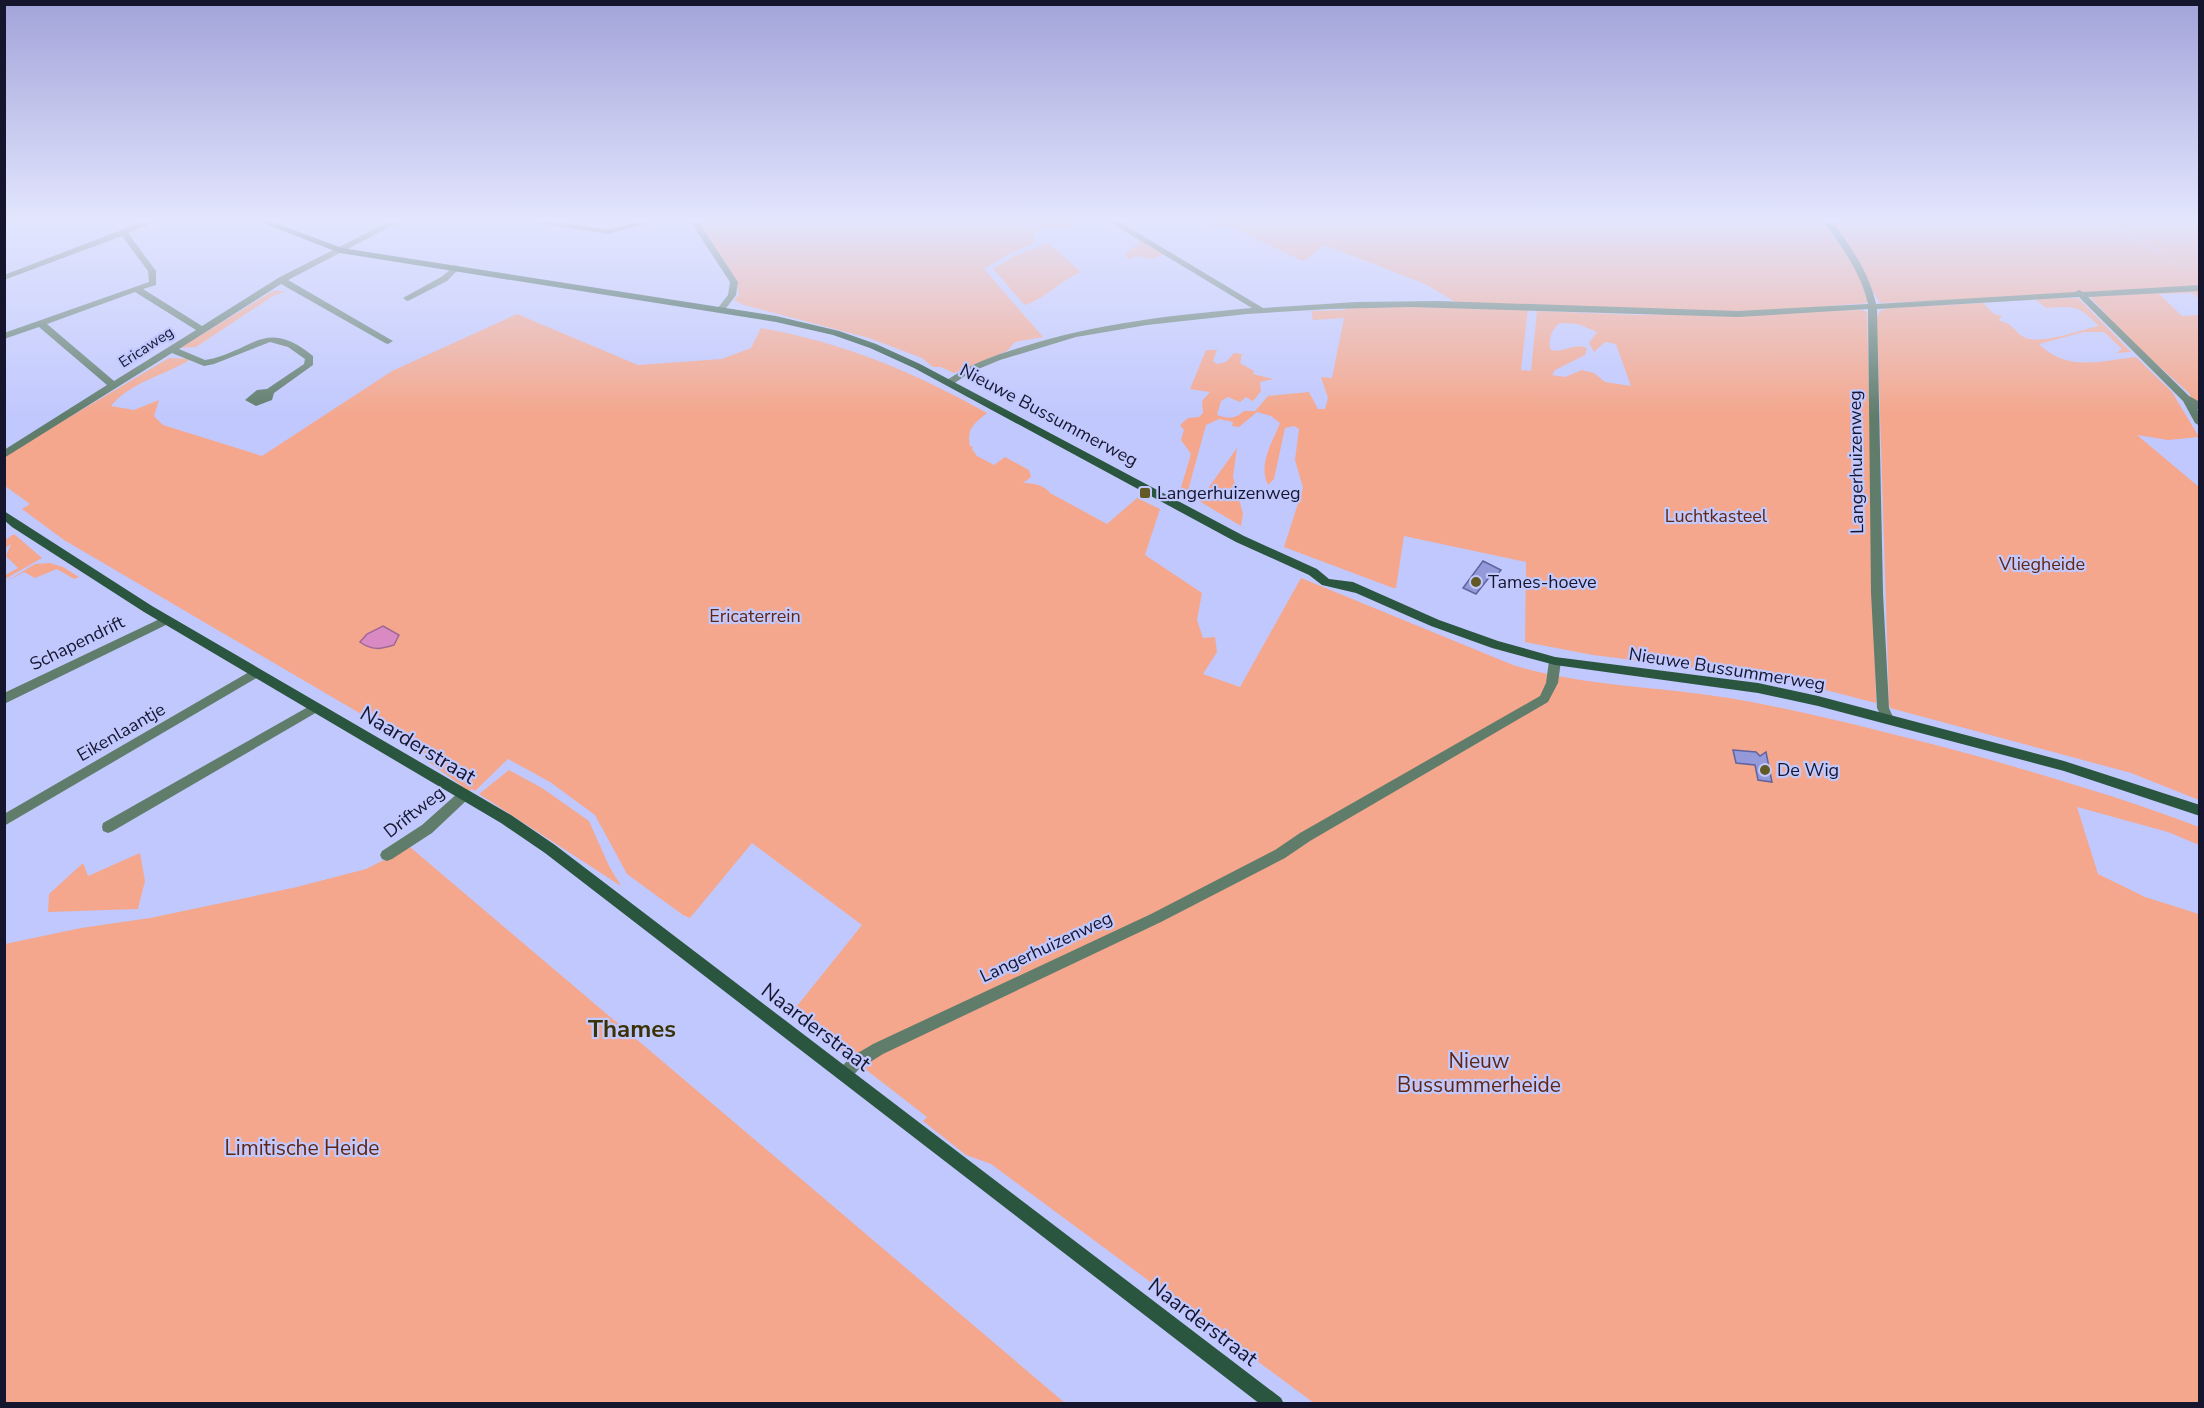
<svg xmlns="http://www.w3.org/2000/svg" width="2204" height="1408" viewBox="0 0 2204 1408" font-family="'Nunito Sans',sans-serif">
<style>
.green{fill:#f4a78d;fill-rule:evenodd}
.water{fill:#da8ac2;stroke:#9f6796;stroke-width:1.5}
.building{fill:#9399d9;stroke:#5f64a0;stroke-width:1.5}
.lines{fill:none;stroke-linecap:round;stroke-linejoin:round}
.street{fill:#607d6c;fill-rule:evenodd}
.secondary{fill:#2a563f;fill-rule:evenodd}
.poi-dot{fill:#625925;stroke:#c1c8fd;stroke-width:2}
.labels{text-anchor:middle;stroke-width:4.5;stroke-linejoin:round;paint-order:stroke}
.far-street-label{font-size:15px;fill:#15162e;stroke:#c1c8fd}
.street-label{font-size:18px;fill:#15162e;stroke:#c1c8fd}
.poi-label{font-size:18px;fill:#15162e;stroke:#c1c8fd;text-anchor:start}
.park-label{font-size:18px;fill:#602612;stroke:#c1c8fd}
.near-street-label{font-size:21px;fill:#15162e;stroke:#c1c8fd}
.near-park-label{font-size:21px;fill:#602612;stroke:#c1c8fd}
.near-neighbourhood-label{font-size:24px;font-weight:bold;fill:#3a3206;stroke:#c1c8fd}
</style>
<rect width="100%" height="100%" fill="#c1c8fd"/>
<path class="green" d="M695 218H1066L1073 223 1069 232 1057 225 1033 233 1034 243 1005 256 984 269 1043 337 1015 342 1007 351 954 373 941 367H933L922 358 869 338 744 305 734 300 739 295 736 279Z
M1200 218H1820L1857 268 1868 303 1753 312 1457 303 1425 284 1325 245 1303 261 1224 224 1217 228Z
M1828 218H2102L2192 274 2106 218H2199V299L2192 293 2159 294 2182 316 2199 315V403L2190 397V394L2130 340 2090 297 2099 295 1880 303Z
M1138 236 1166 253 1152 259 1136 256 1128 259 1125 254 1138 244Z
M1048 243 1081 272C1060 281 1046 298 1025 305L993 269 1014 256Z
M273 291H286L273 296 196 347 180 348Z
M2078 298 2131 352 2116 353 2122 349 2104 332H2084L2039 344C2067 372 2100 361 2136 357L2172 392 2199 437 2168 440 2137 435 2199 487V800L2131 773 1890 708 1889 703 1877 317 1880 311 1888 308 1983 303 1994 314 2002 316 1999 320C2002 322 2005 322 2008 324 2014 327 2018 335 2026 338 2046 344 2079 330 2099 326 2078 305 2075 306 2046 308L2035 299Z
M1347 304 1528 308 1521 370 1531 371 1537 311 1638 315 1862 310 1867 312 1876 703 1783 679 1593 655 1525 642 1526 562 1404 536 1396 588H1393L1284 547 1303 488 1295 460 1299 429 1294 426 1285 428 1274 479 1268 485C1258 464 1272 443 1280 423L1271 416 1257 412 1239 427 1232 426 1233 422 1219 419 1206 425 1187 494 1180 491 1191 454 1181 440 1184 430 1180 425 1188 418 1199 417 1203 413 1202 401 1210 392 1190 389 1206 350H1217L1213 361 1217 364 1226 362 1234 353 1242 354 1240 363 1254 371 1253 374 1273 379 1260 382 1261 391 1253 401 1246 397 1240 402 1228 397 1221 401 1217 415C1229 419 1235 419 1244 411H1255L1268 396 1309 392 1318 409H1325L1328 398 1321 377 1332 378 1344 318 1313 320 1311 311 1345 310ZM1560 323 1578 324 1597 332 1589 343 1594 352 1605 342 1616 344 1631 386 1605 382 1594 373 1582 370 1565 377 1552 375 1555 370 1585 355 1587 348C1573 342 1565 353 1551 350 1547 342 1552 328 1560 323Z
M517 314 638 365 722 359 751 348 761 328C843 342 916 373 987 413 975 423 966 428 970 446L973 447 972 449 977 456 994 465 1005 457 1029 470 1031 477 1023 483C1033 483 1044 485 1050 493L1107 524 1137 498 1160 509 1145 555 1202 593 1197 620 1203 638 1215 637 1217 652 1203 674 1240 687 1301 578 1513 665C1589 688 1669 686 1746 701 1826 716 1905 737 1984 758 2057 779 2129 800 2199 827V845L2168 832 2077 807 2098 874 2145 897 2199 914V1403H1314L991 1164 966 1155 923 1121 927 1117 825 1038 826 1036 793 1011 862 925 752 843 690 918 683 915 627 874 595 815 550 782 508 759 475 791 472 789 469 791 422 757H429L414 745 64 540 22 509 30 504 5 486 4 456 169 358 191 359C166 375 130 382 111 406L134 410 159 400 154 416 163 425 262 456 392 371Z
M1237 448 1233 477 1243 514 1241 526 1199 501Z
M14 534 42 558 5 579V575L18 568 6 556 11 544 5 548V540Z
M50 563 63 567 79 577 74 579 57 569 35 578 24 572 5 582 35 564Z
M509 770 542 788 589 821 609 866 621 886 479 794Z
M410 847 1065 1403 5 1404V944L81 928 150 918 297 887 366 869Z
M140 853 145 881 138 909 48 912 49 894 83 863 88 876Z"/>
<path class="water" d="M383 626 399 635 394 645C381 649 372 651 360 642L367 634Z"/>
<path class="building" d="M1483 561 1501 570 1495 577 1491 575 1476 594 1463 588Z
M1733 750 1756 752 1760 756 1766 752 1772 782 1758 780 1755 765 1736 763Z"/>
<g class="lines">
<path class="street" d="M153 218H165L128 233 156 271V285L143 289 202 326 278 278 396 218H407L288 280 393 341 388 344 385 343 281 284 179 349 205 360C253 352 264 316 313 356V365L274 393 272 400 256 406 245 400 257 390 267 389 304 364 305 359 288 347 270 342 214 364 204 366 172 353 4 458V450L107 385 39 327 4 339V333L149 282 148 271 122 236 4 280V275ZM135 292 196 330 114 381 47 324Z
M515 218H536L607 230 655 218H670L607 234 519 220Z
M688 218H696L738 282 736 295 724 311 721 312 717 309 728 295 730 282Z
M1103 218H1113L1263 308 1356 302 1438 301 1738 311 1868 304C1861 272 1840 244 1821 218H1829C1849 243 1869 272 1876 304L2075 292 2079 290 2083 292 2200 285V291L2088 297 2189 396 2200 402V410L2197 409 2200 413V426L2195 423 2183 401 2079 297 1877 309 1883 593 1889 708 1893 717 1891 720H1883L1877 708 1871 593 1868 309 1738 317 1411 307 1329 309 1247 314 1147 325 1076 337 1000 360 971 372 953 384H947V380C970 364 995 355 1022 347 1097 323 1174 315 1252 308Z
M456 265 460 268 447 281 410 300 407 301 403 298 441 277Z
M166 616 172 620 170 623 4 704V693Z
M1555 657 1561 661 1558 683 1548 702 1310 841 1285 858 1161 922 883 1054 859 1069 850 1079 845 1081 840 1079 838 1074C844 1059 860 1052 873 1044L1151 914 1275 850 1300 833 1540 696 1546 683 1549 661Z
M256 668 260 670 262 673 260 676 4 826V814Z
M315 703 319 705 321 708 319 711 113 831 108 833 103 831 102 827 103 823Z
M463 791 467 792 469 796 467 800 432 833 392 859 387 861 382 859 380 855 382 851 422 825 459 792Z"/>
<path class="secondary" d="M250 218H262L342 248 776 316 839 331 876 344 920 364 1244 536 1317 569 1329 579 1353 582 1439 620 1498 641 1555 657 1758 683 1818 696 2064 761 2200 805V816L2064 771 1818 706 1758 693 1555 665 1492 648 1431 626 1356 593 1322 585 1309 575 1236 542 914 368 870 348 833 335 776 322 340 253Z
M4 511 152 606 511 815 555 845 1281 1398 1284 1404H1260L545 853 501 823 144 612 12 527 4 520Z"/>
</g>
<linearGradient id="sky" x2="0" y2="1"><stop stop-color="#a2a3d9"/><stop offset="0.53" stop-color="#e3e6fe"/><stop offset="1" stop-color="#e3e6fe" stop-opacity="0"/></linearGradient>
<rect width="2204" height="415" fill="url(#sky)"/>
<g class="poi-dot">
<rect x="1139" y="487" width="12" height="12" rx="3"/>
<circle cx="1476" cy="582" r="6"/>
<circle cx="1765" cy="770" r="6"/>
</g>
<g class="labels">
<g class="far-street-label">
<text transform="translate(146 347) rotate(-33)" y="5">Ericaweg</text>
</g>
<g class="street-label">
<text transform="translate(1049 415) rotate(28)" y="6">Nieuwe Bussummerweg</text>
<text transform="translate(1856 462) rotate(-91)" y="6">Langerhuizenweg</text>
<text transform="translate(77 643) rotate(-26)" y="6">Schapendrift</text>
<text transform="translate(1727 669) rotate(9)" y="6">Nieuwe Bussummerweg</text>
<text transform="translate(121 732) rotate(-30)" y="6">Eikenlaantje</text>
<text transform="translate(414 812) rotate(-38)" y="6">Driftweg</text>
<text transform="translate(1046 947) rotate(-25)" y="6">Langerhuizenweg</text>
</g>
<g class="poi-label">
<text x="1157" y="499">Langerhuizenweg</text>
<text x="1488" y="588">Tames-hoeve</text>
<text x="1777" y="776">De Wig</text>
</g>
<g class="park-label">
<text x="1716" y="522">Luchtkasteel</text>
<text x="2042" y="570">Vliegheide</text>
<text x="755" y="622">Ericaterrein</text>
</g>
<g class="near-street-label">
<text transform="translate(418 745) rotate(31)" y="7">Naarderstraat</text>
<text transform="translate(816 1027) rotate(37)" y="7">Naarderstraat</text>
<text transform="translate(1203 1322) rotate(37)" y="7">Naarderstraat</text>
</g>
<g class="near-park-label">
<text x="1479" y="1068">Nieuw<tspan x="1479" dy="24">Bussummerheide</tspan></text>
<text x="302" y="1155">Limitische Heide</text>
</g>
<g class="near-neighbourhood-label">
<text x="632" y="1037">Thames</text>
</g>
</g>
<rect width="2204" height="1408" fill="none" stroke="#15162e" stroke-width="12"/>
</svg>
